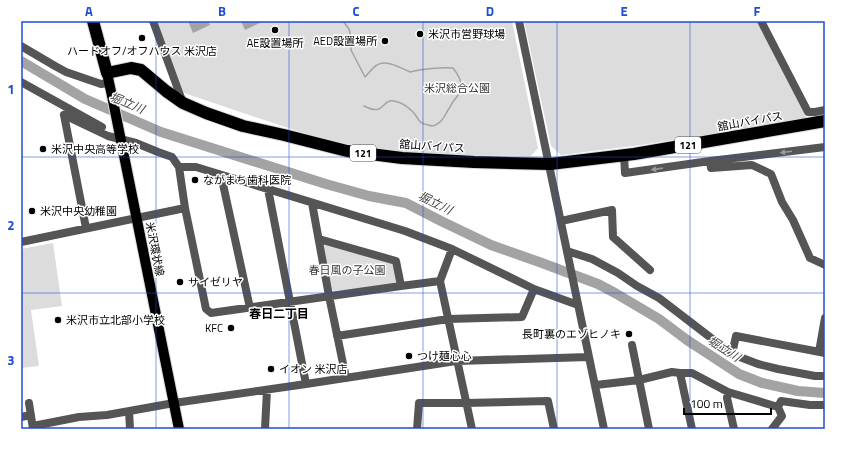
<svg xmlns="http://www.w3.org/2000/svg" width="846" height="450" viewBox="0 0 846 450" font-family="'Titillium Web','Noto Sans JP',sans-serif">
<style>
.green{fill:#dcdcdc}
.water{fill:#a3a3a3}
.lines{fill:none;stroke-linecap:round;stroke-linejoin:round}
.stream{stroke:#a3a3a3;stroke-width:1.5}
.river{stroke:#a3a3a3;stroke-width:10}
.major-casing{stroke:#dbdbdb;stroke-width:12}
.highway-casing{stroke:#dbdbdb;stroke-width:14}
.minor{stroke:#555;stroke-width:8}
.major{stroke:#000;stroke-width:10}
.highway{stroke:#000;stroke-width:12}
.oneway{fill:#999}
.grid{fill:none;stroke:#1d4ed8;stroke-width:1;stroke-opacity:0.55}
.poi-dot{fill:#000;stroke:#fff;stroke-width:1.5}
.labels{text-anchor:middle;stroke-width:3;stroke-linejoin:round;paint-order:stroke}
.shield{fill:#fff;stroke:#4c4c4c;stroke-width:1}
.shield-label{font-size:10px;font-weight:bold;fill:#000}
.poi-label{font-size:11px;fill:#000;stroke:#fff;text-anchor:start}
.park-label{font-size:11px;fill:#333;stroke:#fff}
.street-label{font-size:11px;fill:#000;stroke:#fff}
.water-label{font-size:12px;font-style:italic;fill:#444;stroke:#fff}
.neighbourhood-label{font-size:12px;font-weight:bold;fill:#000;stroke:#fff}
.neatline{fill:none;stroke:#1d4ed8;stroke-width:1.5}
.grid-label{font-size:13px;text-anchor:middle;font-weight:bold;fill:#1d4ed8}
</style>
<rect width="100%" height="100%" fill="#fff"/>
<path class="green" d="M157 21H512L538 148 531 156 439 155 351 149 184 93Z
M524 21H758L807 119 641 145 561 155 551 146Z
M53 243 62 306 31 310 39 366 21 368V249Z
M324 244 394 262 397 279 394 285 334 291 330 289Z"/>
<path class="water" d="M188 21H208L210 25 193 33Z
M241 21H264L245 30Z"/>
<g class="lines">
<path class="stream" d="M343 21 349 29 351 38V50L365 77C369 73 372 68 377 65 386 59 401 68 410 72 421 69 442 67 453 68 457 73 461 79 461 85 461 88 460 91 459 94 456 98 452 102 450 107 446 112 444 121 437 124 435 126 431 126 428 125 417 123 419 118 413 112 408 107 401 102 394 101 381 99 385 117 364 106"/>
<path class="river" d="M21 61 85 99 161 132 326 184 369 196 406 203 441 221 491 245 542 263 598 284 615 293 659 319 687 340 739 374 762 383 798 391 825 393"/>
<g class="major-casing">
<path id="major" d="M107 73 112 96 179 429"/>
</g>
<g class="highway-casing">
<path id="highway" d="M93 21 107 73 131 68 141 70 166 91 183 103 206 113 243 126 284 135 347 151 402 158 474 162 550 164 634 154 825 121"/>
</g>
<path class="minor" d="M153 21 183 103
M519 21 604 429
M761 21 808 112H815L825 110
M21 46 55 66 66 72 101 84 109 83
M21 82 102 127
M64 115 108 136 136 143 158 152 172 157 179 167 185 208 206 309 211 313 401 286 440 281
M64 115 86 228
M624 155 625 173 710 161 825 147
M710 161 711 168 752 165 771 174 782 202 793 220 810 258 825 265
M179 167H196L405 231 452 249 534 289 578 305
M221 175 250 308
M268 189 306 384
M312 203 329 296 346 378
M561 221 612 210 613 237 650 270
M319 239 396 261 401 286
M21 242 185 208
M452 249 440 281 472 429
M567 251 592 259 618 273 637 286 659 298 732 354 758 364 778 369 815 376H825
M337 336 448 319 522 317 534 289
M632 345 649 429
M819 352 825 318
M732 354 736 336 825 353
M680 373 692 429
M596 385 639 380 672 372 680 373H692L728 392 778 407 782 416 772 429
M728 392 727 398 734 429
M29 403 33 429
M778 407 781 401 810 405H825
M129 411 130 429
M21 417 31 415
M33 426 79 417 107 415 174 403 306 384 456 361 589 357
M265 429 267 390
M417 429 419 403H466L548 401 554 429"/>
<use href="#major" class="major"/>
<use href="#highway" class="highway"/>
</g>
<defs><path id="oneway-solid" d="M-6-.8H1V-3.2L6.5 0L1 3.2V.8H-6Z"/></defs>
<g class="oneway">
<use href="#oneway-solid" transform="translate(786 152) rotate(173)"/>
<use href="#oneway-solid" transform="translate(657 169) rotate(172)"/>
</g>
<path class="grid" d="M156 21V429M289 21V429M423 21V429M557 21V429M690 21V429M21 157H825M21 293H825"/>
<g class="poi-dot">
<circle cx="275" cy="30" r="4"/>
<circle cx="420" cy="34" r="4"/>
<circle cx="142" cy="38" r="4"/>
<circle cx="385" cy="41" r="4"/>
<circle cx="43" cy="149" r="4"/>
<circle cx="195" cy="180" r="4"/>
<circle cx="32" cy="211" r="4"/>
<circle cx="180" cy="282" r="4"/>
<circle cx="58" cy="320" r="4"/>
<circle cx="231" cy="328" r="4"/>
<circle cx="629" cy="334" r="4"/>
<circle cx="409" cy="356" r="4"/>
<circle cx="271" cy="369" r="4"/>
</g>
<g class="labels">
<g class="shield">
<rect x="675" y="137" width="26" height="16" rx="3"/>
<rect x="350" y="145" width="26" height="16" rx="3"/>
</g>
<g class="shield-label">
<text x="688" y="149">121</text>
<text x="363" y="157">121</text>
</g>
<g class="poi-label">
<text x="428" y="38">米沢市営野球場</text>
<text x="377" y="45" text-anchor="end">AED設置場所</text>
<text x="275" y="47" text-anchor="middle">AE設置場所</text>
<text x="142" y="55" text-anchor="middle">ハードオフ/オフハウス 米沢店</text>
<text x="51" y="153">米沢中央高等学校</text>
<text x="203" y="184">ながまち歯科医院</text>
<text x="40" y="215">米沢中央幼稚園</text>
<text x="188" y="286">サイゼリヤ</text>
<text x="66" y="324">米沢市立北部小学校</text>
<text x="223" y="332" text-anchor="end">KFC</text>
<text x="621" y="338" text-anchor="end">長町裏のエゾヒノキ</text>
<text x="417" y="360">つけ麺心心</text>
<text x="279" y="373">イオン 米沢店</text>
</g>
<g class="park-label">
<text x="457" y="92">米沢総合公園</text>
<text x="347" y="274">春日風の子公園</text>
</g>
<g class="street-label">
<text transform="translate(750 121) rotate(-10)" y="4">舘山バイパス</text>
<text transform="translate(432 146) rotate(4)" y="4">舘山バイパス</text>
<text transform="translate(155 249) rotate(79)" y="4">米沢環状線</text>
</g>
<g class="water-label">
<text transform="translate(127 103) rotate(23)" y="4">堀立川</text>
<text transform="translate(435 203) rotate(26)" y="4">堀立川</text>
<text transform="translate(724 349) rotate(33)" y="4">堀立川</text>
</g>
<g class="neighbourhood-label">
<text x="279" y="318">春日二丁目</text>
</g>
</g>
<rect width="846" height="450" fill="none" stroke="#ffffff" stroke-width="44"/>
<path d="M684 408v6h87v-6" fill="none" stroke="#000000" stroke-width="2"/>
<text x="690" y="408" font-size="12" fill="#000000" stroke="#ffffff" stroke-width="3" paint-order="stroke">100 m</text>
<rect x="22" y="22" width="802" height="406" class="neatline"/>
<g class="grid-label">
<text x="89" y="16">A</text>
<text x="222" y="16">B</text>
<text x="356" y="16">C</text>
<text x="490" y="16">D</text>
<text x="624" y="16">E</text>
<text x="757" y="16">F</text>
<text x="11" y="94">1</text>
<text x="11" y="230">2</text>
<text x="11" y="365">3</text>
</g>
</svg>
